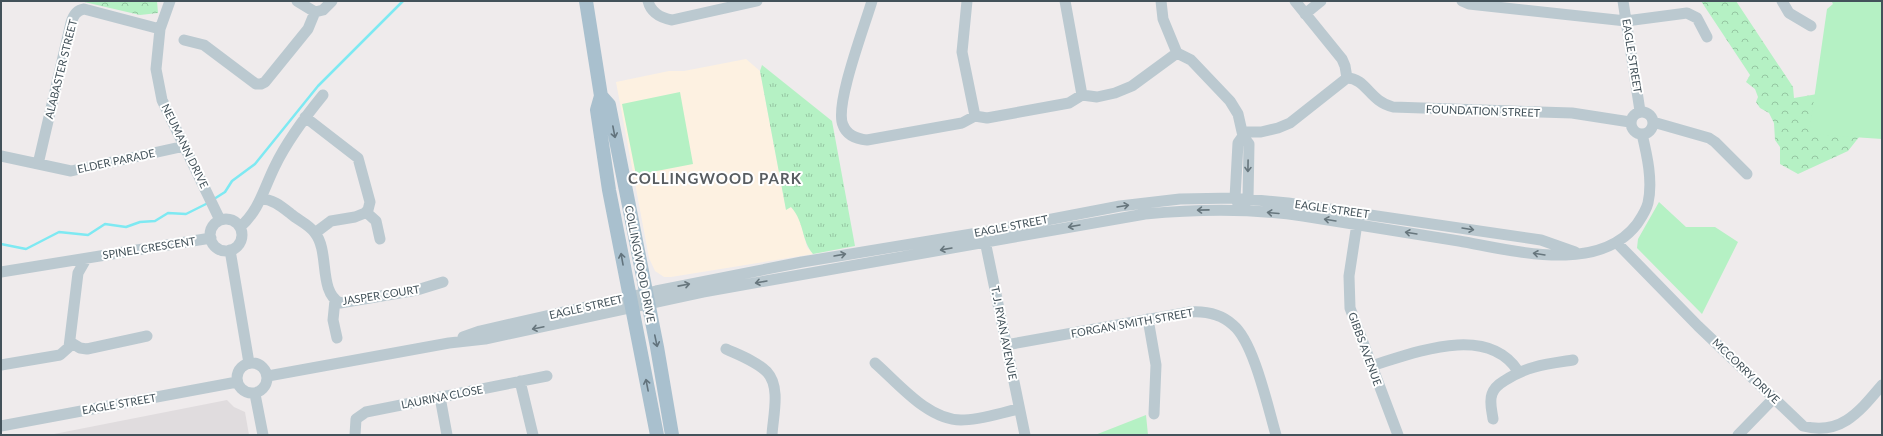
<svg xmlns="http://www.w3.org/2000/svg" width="1883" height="436" viewBox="0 0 1883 436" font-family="Lato,sans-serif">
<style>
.commercial{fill:#fdf1e1}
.education{fill:#e0dcde}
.grass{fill:url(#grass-tufts)}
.forest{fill:url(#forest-crowns)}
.green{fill:#b5f1c4}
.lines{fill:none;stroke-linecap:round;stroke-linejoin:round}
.stream{stroke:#7ee9f2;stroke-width:2.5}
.minor{stroke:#bbc9d0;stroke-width:11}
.major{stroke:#a9c0ce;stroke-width:14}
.oneway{stroke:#62737d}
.oneway2{stroke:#67767d}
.labels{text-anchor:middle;stroke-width:4;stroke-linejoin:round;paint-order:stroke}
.street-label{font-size:11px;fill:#43525a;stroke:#fff}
.district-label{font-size:15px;font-weight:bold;letter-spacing:1px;fill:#585d61;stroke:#fff}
</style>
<defs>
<pattern id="grass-tufts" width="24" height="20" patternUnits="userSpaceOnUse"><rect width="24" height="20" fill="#b5f1c4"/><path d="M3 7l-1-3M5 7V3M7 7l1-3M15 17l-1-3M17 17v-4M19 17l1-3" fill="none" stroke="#95c6a2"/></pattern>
<pattern id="forest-crowns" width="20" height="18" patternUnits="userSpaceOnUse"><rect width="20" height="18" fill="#b5f1c4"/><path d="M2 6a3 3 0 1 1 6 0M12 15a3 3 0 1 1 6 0" fill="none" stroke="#95c6a2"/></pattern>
</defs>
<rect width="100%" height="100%" fill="#efebec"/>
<path class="commercial" d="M746 59 760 71 786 209 791 207 799 216 807 247 813 254 671 277H664L655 271 649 258 616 82 669 71H684Z"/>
<path class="education" d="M227 400 234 407 245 412 249 435H49Z"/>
<path class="grass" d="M762 65 832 121 855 246 813 254C801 240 805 223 791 207L786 210 760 71Z"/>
<path class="forest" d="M80 1H157L158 13 140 15Z
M1701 1H1736L1793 87 1794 98 1829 92 1833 4 1832 1H1882V108L1848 151 1798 174 1780 164V147L1775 140 1774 123 1769 113 1760 108 1756 102 1758 97 1755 89 1746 82 1750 75Z"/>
<path class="green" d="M1832 1H1882V139L1809 134 1827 9 1833 4Z
M680 92 693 164 636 175 622 104Z
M1659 202 1686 227H1715L1738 242 1702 314 1637 248 1638 239Z
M1146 415 1148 435H1095Z"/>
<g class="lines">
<path class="stream" d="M214 199 225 192 232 181 255 164 318 86 403 1
M1 244 26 249 59 232 88 235 105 224 126 227 140 222 155 221 168 213 186 214 208 203"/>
<path class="minor" d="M170 1 160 29 156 69 162 100 220 220
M297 1 315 12 323 10 332 1
M648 1C651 13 661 18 672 20L757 1
M872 1C865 25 834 106 843 125 847 136 857 139 867 140L962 123 975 116 987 118 1069 103 1082 95 1097 97 1115 93 1132 86 1177 53
M967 1 962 52 975 116
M1065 1 1082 95
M1161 1 1163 19 1177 53 1191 60 1230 101 1238 114 1243 136 1249 144 1248 199 1244 205
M1462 1 1469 4 1626 21 1687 13 1697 18 1707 37
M1623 1 1640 111
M1782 1 1789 13 1811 26
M1305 14 1321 1
M184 40 204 45 256 84H261L265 82 308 29 315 12
M1347 78C1366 78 1370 102 1393 107L1572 113 1630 122
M1631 123a11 11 0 1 1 22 0a11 11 0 1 1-22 0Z
M305 117 358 158 370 202 368 210 365 213 355 217 331 221 315 233
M1653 122 1709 138 1715 142 1747 174
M1243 132H1261L1278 128 1290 123 1347 78 1345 66 1342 59 1295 1
M1 156 71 171 185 146
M38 164 71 23C73 16 76 10 84 9L160 29
M261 199C273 199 282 207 291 214 298 220 310 225 315 233 330 252 318 291 340 303L417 290 443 282
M1239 205 1235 198 1238 143 1243 136
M366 212 376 221 380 239
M1358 217 1349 276 1350 308 1398 435
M210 235a16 16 0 1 1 32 0a16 16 0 1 1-32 0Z
M240 227C259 211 264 188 275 166 287 141 305 117 323 95
M984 236 1025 435
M1617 243 1698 326 1803 426C1841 436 1860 411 1882 385
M230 250 249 363
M1 272 211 238
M335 300 333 320 337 338
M1148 319 1156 365 1154 414
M463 337 480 331 656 291 802 262 984 232 1120 206 1180 199 1235 198 1288 203 1541 240 1575 252
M70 342 80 348 87 349 147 336
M1006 345 1190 312C1206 311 1221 314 1233 325 1254 342 1268 408 1276 435
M726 349C739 355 756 361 767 372 781 387 773 416 772 435
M237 378a15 15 0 1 1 30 0a15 15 0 1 1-30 0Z
M875 363C899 384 928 420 961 420 980 420 1000 413 1019 409
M1 365 60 355 69 347 78 273 86 259
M1371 366C1414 353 1487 323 1518 371
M268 376 449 343 485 339 703 292 1145 214C1198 209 1250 208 1303 216 1355 224 1407 233 1459 241 1512 250 1598 275 1637 224 1641 218 1646 211 1648 203 1653 181 1647 155 1642 134
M520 381 533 435
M255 394 263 435
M440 397 447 435
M1493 419C1492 411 1489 402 1492 394 1494 388 1499 384 1504 381 1526 366 1547 364 1573 360
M1 426 237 382
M355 435 356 419 366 412 547 376
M1738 435 1774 398"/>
<path class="major" d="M586 1 601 96 597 110 609 190 657 435
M601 96 609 105 657 347 672 435"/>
</g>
<defs><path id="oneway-shaft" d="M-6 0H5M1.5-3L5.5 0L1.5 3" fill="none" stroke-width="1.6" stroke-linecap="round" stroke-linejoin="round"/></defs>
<g class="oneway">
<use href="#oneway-shaft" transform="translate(614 132) rotate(79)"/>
<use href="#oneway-shaft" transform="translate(622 259) rotate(-100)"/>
<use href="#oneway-shaft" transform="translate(656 341) rotate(78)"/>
<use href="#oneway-shaft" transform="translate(647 385) rotate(-101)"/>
</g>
<g class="oneway2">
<use href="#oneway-shaft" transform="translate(1248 166) rotate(91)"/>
<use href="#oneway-shaft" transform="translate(1123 206) rotate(-9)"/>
<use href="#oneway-shaft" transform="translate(1203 210) rotate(179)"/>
<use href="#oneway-shaft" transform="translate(1273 213) rotate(-175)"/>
<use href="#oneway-shaft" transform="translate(1330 220) rotate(-171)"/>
<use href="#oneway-shaft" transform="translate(1074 226) rotate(170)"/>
<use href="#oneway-shaft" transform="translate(1468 229) rotate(9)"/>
<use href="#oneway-shaft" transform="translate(1411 233) rotate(-171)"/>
<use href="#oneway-shaft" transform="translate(946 249) rotate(170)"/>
<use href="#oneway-shaft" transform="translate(1539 254) rotate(-171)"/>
<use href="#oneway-shaft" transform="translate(840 255) rotate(-10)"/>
<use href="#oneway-shaft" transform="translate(761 282) rotate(170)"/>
<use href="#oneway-shaft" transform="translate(684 285) rotate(-11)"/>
<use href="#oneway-shaft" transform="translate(538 328) rotate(168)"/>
</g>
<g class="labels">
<g class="street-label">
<text transform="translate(1632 56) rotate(81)" y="4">EAGLE STREET</text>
<text transform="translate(61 69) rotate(-76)" y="4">ALABASTER STREET</text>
<text transform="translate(1483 111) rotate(2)" y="4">FOUNDATION STREET</text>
<text transform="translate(185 146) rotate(64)" y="4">NEUMANN DRIVE</text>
<text transform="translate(116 161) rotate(-12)" y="4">ELDER PARADE</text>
<text transform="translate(1332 209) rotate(8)" y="4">EAGLE STREET</text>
<text transform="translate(1011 226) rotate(-11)" y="4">EAGLE STREET</text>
<text transform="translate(149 248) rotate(-9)" y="4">SPINEL CRESCENT</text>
<text transform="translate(640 264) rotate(79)" y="4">COLLINGWOOD DRIVE</text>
<text transform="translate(381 295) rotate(-9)" y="4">JASPER COURT</text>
<text transform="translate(586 307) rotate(-13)" y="4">EAGLE STREET</text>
<text transform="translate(1132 323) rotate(-10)" y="4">FORGAN SMITH STREET</text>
<text transform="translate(1004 333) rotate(79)" y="4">T. J. RYAN AVENUE</text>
<text transform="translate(1365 349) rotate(70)" y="4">GIBBS AVENUE</text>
<text transform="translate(1746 371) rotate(44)" y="4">MCCORRY DRIVE</text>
<text transform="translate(442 397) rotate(-11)" y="4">LAURINA CLOSE</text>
<text transform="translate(119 404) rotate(-10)" y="4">EAGLE STREET</text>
</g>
<g class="district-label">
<text x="715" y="184">COLLINGWOOD PARK</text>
</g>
</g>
<rect width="1883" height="436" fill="none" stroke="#43525a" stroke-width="4"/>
</svg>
